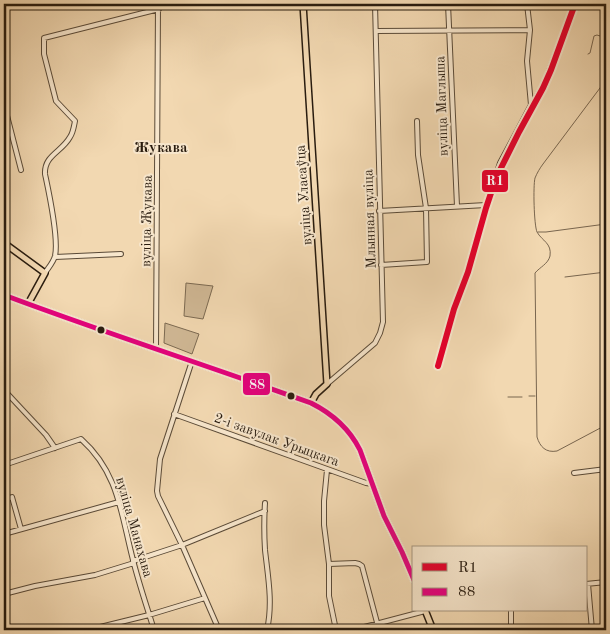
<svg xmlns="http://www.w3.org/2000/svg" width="610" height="634" viewBox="0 0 610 634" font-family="'Old Standard TT',serif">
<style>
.green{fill:#d0b895;stroke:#7c6a52}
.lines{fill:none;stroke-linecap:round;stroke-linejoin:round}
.stream{stroke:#79664f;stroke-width:1}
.minor-casing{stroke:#5b4b38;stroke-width:6}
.major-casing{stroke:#291c0f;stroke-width:8}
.minor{stroke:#f7e6cc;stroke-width:4}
.major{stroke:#f2d8b1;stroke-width:5}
.bus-1-casing{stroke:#f7e6cc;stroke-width:9}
.bus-1{stroke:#e5007d;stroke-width:5}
.rail-1-casing{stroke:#f7e6cc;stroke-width:10}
.rail-1{stroke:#e4002b;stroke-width:6}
.bus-dot{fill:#291c0f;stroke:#f7e6cc;stroke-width:2}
.labels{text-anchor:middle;stroke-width:4;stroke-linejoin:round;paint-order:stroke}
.street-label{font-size:14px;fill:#291c0f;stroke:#f7e6cc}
.neighbourhood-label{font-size:15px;font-weight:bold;fill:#291c0f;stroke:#f7e6cc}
.line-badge{stroke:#f7e6cc;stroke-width:2}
.badge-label{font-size:14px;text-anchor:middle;font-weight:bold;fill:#fff}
</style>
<rect width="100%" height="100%" fill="#f2d8b1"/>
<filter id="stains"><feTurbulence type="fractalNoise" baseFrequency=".004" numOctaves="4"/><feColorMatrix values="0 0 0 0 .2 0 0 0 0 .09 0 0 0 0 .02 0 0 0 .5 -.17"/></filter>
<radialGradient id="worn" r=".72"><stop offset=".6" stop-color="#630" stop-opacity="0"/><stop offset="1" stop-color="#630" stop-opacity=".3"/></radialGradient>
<path class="green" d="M186 283 213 286 203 319 184 316Z
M165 323 199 334 192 354 164 343Z"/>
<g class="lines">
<path class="stream" d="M588 54 590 53 594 36 597 35 606 38
M606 80 543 164C540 168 537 173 535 178 533 186 534 225 537 232 542 241 552 243 550 256 548 264 540 267 535 273L537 437C540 447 546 453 557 451L606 425
M538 232H546L606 224
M565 277 606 272
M529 396H535
M508 397H522"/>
<g class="minor-casing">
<path id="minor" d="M448 4 457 206
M376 31 530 30
M4 104 21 170
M531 105 544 84 574 4
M379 211 486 205 500 163 531 105 527 61 530 30 527 4
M55 257 121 254
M381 265 427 262 426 208 418 155 417 121
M45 273C48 268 53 263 55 256 59 238 49 193 45 174 44 155 62 152 70 137 73 133 74 126 75 121L56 101 44 54V38L159 9
M156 349 158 4
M192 361 160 459 157 491 158 496 182 545 219 630
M327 384 375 343 380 333 383 322 375 4
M4 390 46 435 55 448
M174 414 366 483 372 484
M4 465 81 439C119 473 121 514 133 560 139 584 147 607 154 630
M327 470 324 501V525L329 564V596L336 630
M574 473 606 469
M4 500 12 497 21 529
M265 503C264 519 264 534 265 550 268 577 273 603 267 630
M4 534 119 502
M133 561 182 545 265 511
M329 564 355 563 359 564 362 566 379 630
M586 584 606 582
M588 584 592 630
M4 594 35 586 95 575 134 563
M4 613 9 630
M88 630 149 615 205 598
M353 630 425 611
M511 630V610"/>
</g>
<g class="major-casing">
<path id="major" d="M303 4 327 384 316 394 311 403
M4 243 45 273 28 304
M4 295C105 333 209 366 311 403 333 414 349 428 360 450L384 516 402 552 414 580
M425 610 433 630"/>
</g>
<use href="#minor" class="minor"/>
<use href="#major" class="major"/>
<g class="bus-1-casing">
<path id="bus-1" d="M4 295C105 333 209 366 311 403 333 414 349 428 360 450L384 516 402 552 414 580"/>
</g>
<use href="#bus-1" class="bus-1"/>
<g class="rail-1-casing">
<path id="rail-1" d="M438 366 454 309 468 272 486 208 496 178 519 132 543 88 551 70 575 4"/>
</g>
<use href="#rail-1" class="rail-1"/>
</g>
<g class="bus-dot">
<circle cx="101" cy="330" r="4.5"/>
<circle cx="291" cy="396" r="4.5"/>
</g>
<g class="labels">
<g class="street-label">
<text transform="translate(441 106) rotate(-92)" y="5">вуліца Маглыша</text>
<text transform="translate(303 195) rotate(-94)" y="5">вуліца Уласаўца</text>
<text transform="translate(369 219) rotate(-92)" y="5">Млынная вуліца</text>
<text transform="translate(146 221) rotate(-89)" y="5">вуліца Жукава</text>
<text transform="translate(277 439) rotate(20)" y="5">2-і завулак Урыцкага</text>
<text transform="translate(135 527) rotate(74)" y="5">вуліца Манахава</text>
</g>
<g class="neighbourhood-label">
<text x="161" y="152">Жукава</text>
</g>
</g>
<g class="line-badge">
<rect x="481" y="169" width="28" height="24" rx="5" fill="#e4002b"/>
<rect x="242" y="372" width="29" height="24" rx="5" fill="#e5007d"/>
</g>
<g class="badge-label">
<text x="495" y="185">R1</text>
<text x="257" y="389">88</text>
</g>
<rect width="610" height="634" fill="none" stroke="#f2d8b1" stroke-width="20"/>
<rect x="5" y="5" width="600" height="624" fill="none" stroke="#291c0f" stroke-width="2.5"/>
<rect x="10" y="10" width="590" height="614" fill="none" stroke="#291c0f"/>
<rect x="412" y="546" width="175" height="65" fill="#f7e6cc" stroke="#a59580"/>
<rect x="422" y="563" width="25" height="8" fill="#e4002b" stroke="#a59580"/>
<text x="458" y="572" font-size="15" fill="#291c0f">R1</text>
<rect x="422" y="588" width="25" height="8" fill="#e5007d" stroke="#a59580"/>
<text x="458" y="596" font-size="15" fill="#291c0f">88</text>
<rect width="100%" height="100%" filter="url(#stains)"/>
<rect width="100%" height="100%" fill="url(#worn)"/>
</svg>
